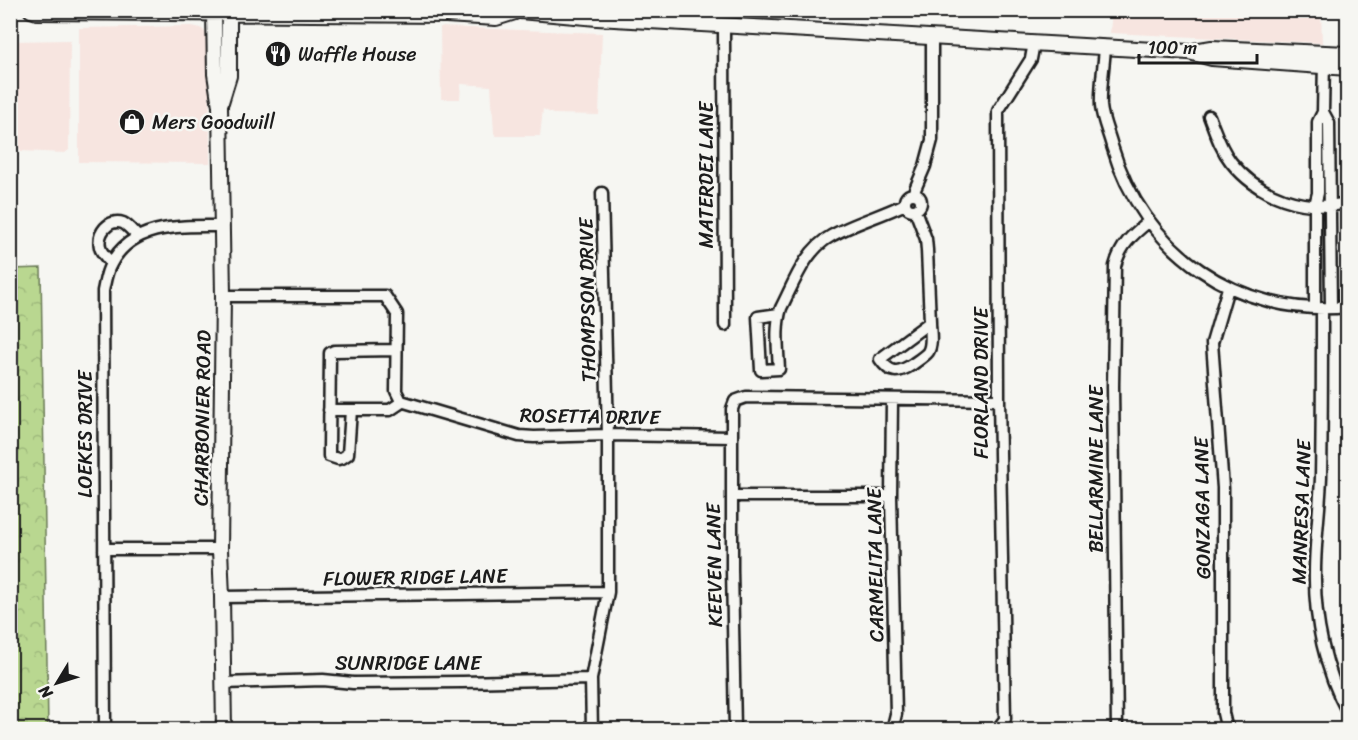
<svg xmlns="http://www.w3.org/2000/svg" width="1358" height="740" viewBox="0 0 1358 740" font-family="Sriracha,sans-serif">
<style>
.built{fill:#f7e5e0}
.forest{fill:url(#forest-crowns);stroke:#6a7a56;stroke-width:1.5}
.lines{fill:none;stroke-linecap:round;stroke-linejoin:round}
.minor-casing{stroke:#1c1c1c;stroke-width:15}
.major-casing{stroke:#1c1c1c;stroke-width:18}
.minor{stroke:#f6f6f2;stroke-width:10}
.major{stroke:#f6f6f2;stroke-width:14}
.labels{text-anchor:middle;stroke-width:5;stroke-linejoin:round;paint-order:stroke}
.poi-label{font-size:20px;fill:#1c1c1c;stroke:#f6f6f2;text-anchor:start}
.street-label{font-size:20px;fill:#1c1c1c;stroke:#f6f6f2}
</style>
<defs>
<pattern id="forest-crowns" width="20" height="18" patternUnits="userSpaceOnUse" patternTransform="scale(1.5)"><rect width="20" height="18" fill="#b9d790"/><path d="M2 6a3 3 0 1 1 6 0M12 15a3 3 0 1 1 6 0" fill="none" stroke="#9eb87c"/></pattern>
</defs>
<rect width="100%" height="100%" fill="#f6f6f2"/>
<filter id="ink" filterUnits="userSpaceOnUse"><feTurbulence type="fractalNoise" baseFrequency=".0167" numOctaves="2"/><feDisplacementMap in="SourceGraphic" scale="12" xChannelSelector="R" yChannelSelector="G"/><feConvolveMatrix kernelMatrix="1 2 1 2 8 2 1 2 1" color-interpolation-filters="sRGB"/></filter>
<g filter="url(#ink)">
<path class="built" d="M1112 11H1321L1322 43 1110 33Z
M192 26 201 28 206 33 209 42 210 163 79 162V28Z
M440 27 602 33 599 115 553 114 543 109 540 136H496L494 133 491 86 461 84 460 99H441Z
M70 40 69 150 65 153 21 151 17 144 18 74 11 73V41Z"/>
<path class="forest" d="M41 268 48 729H11V269Z"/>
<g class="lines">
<g class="minor-casing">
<path id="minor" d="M724 25 725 325
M1105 47C1104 66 1100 87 1101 106 1102 119 1109 134 1112 146 1143 251 1237 318 1348 307
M1323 112 1329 123 1331 308
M1209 116C1215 131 1220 148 1231 162 1259 197 1304 212 1348 203
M913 194 925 166 932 140V37
M905 202a8 8 0 1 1 16 0a8 8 0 1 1-16 0Z
M915 210 926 239 927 250 930 322 880 359C890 374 898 374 913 364 917 361 925 356 928 352 933 344 930 331 930 322
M111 263C107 258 101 253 100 247 97 233 109 218 123 223 129 226 133 232 138 237
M223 296H385L397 314 396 391 401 401 519 436 534 437 608 435 732 437
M1315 308V205L1318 193V122L1323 112 1324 61
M1322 308C1322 364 1322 420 1321 477 1320 508 1315 540 1315 572 1314 619 1325 671 1348 713
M779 314 758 317 761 370 779 369C778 348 775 328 781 308 794 283 805 250 831 236 854 223 881 216 905 204
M892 400 891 496 896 714 892 730
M329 410H390L402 402
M351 410 348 454 342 458 338 459 329 456V449L330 353 334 351 396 350
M732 496H891
M104 549H220
M222 597 608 592
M224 683 323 680 353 683 462 682 591 679
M105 730 103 291C105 282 106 272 111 264 132 223 182 226 221 226
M592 730 591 679 608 592V435L602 193
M735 730 732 569V409L735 401 746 397 999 400
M997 730 1005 719 999 400 998 111 1031 59 1034 43
M1117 730 1113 386 1115 266C1120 246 1132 235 1148 222
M1227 730 1223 713V488L1212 343 1228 288"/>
</g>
<g class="major-casing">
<path id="major" d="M31 10 37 12 446 15 496 18 515 12
M214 10 215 74 220 106 223 296 220 549 222 597 224 730
M509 10 597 18 1189 52 1212 58 1348 68
M1194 51 1212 48 1348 54
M221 102 229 76V10"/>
</g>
<use href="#minor" class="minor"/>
<use href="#major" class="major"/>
</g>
</g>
<defs>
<g id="restaurant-disc" transform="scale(1.35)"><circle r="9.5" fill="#1c1c1c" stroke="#f6f6f2"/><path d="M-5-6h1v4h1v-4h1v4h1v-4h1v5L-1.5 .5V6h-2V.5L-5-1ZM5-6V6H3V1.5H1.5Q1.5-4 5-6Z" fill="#fff"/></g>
<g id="shop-disc" transform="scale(1.35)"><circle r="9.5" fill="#1c1c1c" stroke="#f6f6f2"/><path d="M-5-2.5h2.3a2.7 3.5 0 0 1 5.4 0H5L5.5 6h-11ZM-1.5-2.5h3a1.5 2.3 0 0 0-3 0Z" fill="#fff"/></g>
</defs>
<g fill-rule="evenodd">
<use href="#restaurant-disc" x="278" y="54"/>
<use href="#shop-disc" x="132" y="122"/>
</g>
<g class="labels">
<g class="poi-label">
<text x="298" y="61">Waffle House</text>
<text x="152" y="129">Mers Goodwill</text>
</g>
<g class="street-label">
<text transform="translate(706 175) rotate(-90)" y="7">MATERDEI LANE</text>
<text transform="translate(587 300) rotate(-91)" y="7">THOMPSON DRIVE</text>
<text transform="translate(981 383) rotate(-90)" y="7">FLORLAND DRIVE</text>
<text transform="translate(590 416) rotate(1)" y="7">ROSETTA DRIVE</text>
<text transform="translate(202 418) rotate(-89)" y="7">CHARBONIER ROAD</text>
<text transform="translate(85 434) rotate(-90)" y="7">LOEKES DRIVE</text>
<text transform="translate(1096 469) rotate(-90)" y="7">BELLARMINE LANE</text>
<text transform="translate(1202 508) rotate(-91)" y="7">GONZAGA LANE</text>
<text transform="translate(1301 512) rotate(-88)" y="7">MANRESA LANE</text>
<text transform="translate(714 565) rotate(-91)" y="7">KEEVEN LANE</text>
<text transform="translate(875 565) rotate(-91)" y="7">CARMELITA LANE</text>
<text transform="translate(415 577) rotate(-1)" y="7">FLOWER RIDGE LANE</text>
<text x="408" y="670">SUNRIDGE LANE</text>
</g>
</g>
<rect width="1358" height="740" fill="none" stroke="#f6f6f2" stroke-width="36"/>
<rect x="18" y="18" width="1322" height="704" fill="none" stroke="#1c1c1c" stroke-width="2" filter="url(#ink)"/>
<g transform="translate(57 683) rotate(232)" stroke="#f6f6f2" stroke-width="4.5" paint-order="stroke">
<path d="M0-4.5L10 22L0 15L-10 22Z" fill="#1c1c1c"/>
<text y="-9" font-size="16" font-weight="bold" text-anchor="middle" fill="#1c1c1c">N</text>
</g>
<path d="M1139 54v9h118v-9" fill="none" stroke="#1c1c1c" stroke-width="3"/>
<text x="1148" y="54" font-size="18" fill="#1c1c1c" stroke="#f6f6f2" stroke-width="4.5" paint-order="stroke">100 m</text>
</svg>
